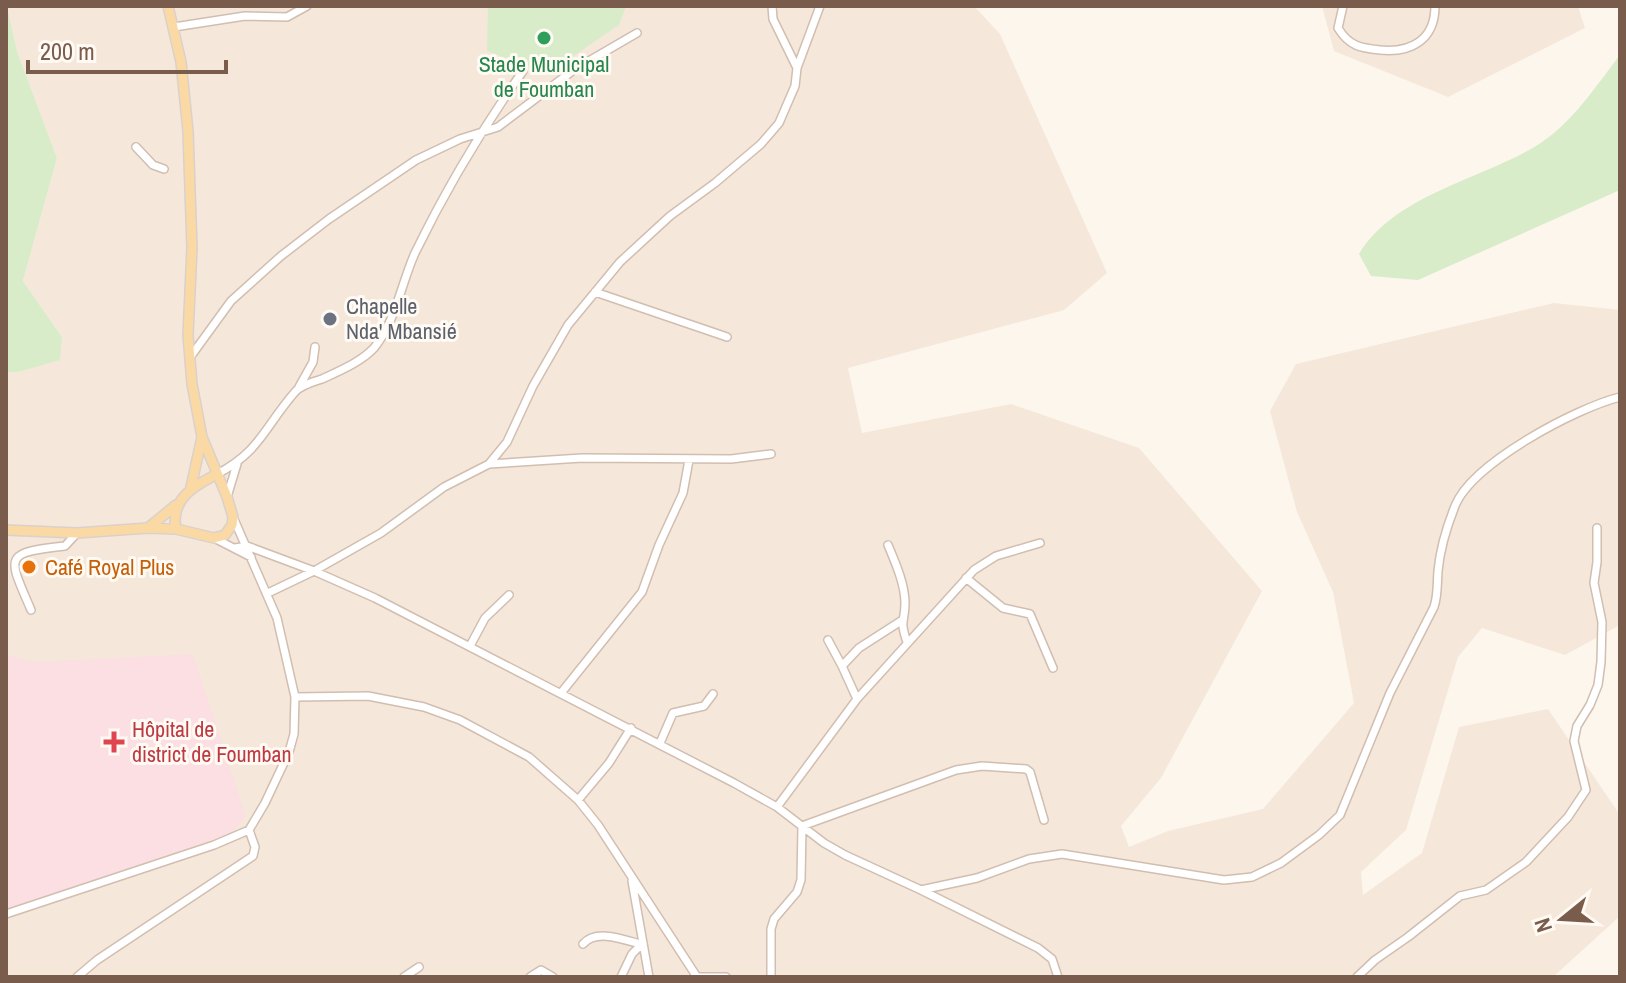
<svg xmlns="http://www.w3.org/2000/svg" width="1626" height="983" viewBox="0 0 1626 983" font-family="'Archivo Narrow',sans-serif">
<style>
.residential{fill:#f5e8da}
.medical{fill:#fbdfe3}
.green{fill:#d8ecc9}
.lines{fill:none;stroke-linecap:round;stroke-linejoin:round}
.minor-casing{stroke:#d1beb0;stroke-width:10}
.major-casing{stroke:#dad1cd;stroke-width:12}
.minor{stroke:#fff;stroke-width:7}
.major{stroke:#fbd9a5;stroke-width:9}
.leisure-dot{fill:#2e9e5b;stroke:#fffaf3;stroke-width:3}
.worship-dot{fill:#6b7280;stroke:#fffaf3;stroke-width:3}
.food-dot{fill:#e8710a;stroke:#fffaf3;stroke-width:3}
.health-dot{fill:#e0444e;stroke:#fffaf3;stroke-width:3}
.labels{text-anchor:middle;stroke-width:6;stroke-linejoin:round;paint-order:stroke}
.leisure-label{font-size:22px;fill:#27864d;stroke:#fffaf3}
.worship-label{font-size:22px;fill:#5b616d;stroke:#fffaf3;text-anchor:start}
.food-label{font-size:22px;fill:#c56008;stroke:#fffaf3;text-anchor:start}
.health-label{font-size:22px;fill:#be3a42;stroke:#fffaf3;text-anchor:start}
</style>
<rect width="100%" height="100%" fill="#fdf6ec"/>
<path class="residential" d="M7 6H974L1000 34 1107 273 1064 310 848 368 862 433 1011 404 1139 448 1262 591 1161 778 1121 826 1129 847 1168 831 1263 809 1354 703 1333 592 1297 512 1270 411 1296 364 1554 303 1620 310V625L1565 655 1482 628 1458 657 1406 830 1361 872 1363 895 1422 853 1459 727 1548 709 1620 815V916L1553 977H6V372H18L62 337 23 281 57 158 17 51Z
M1322 6H1578L1585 28 1448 97 1334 51Z"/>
<path class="medical" d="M6 654 33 662 193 654 246 817 230 834 6 910Z"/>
<path class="green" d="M7 6 17 51 57 158 23 281 62 337 60 360 18 372H6Z
M488 6H626L619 25 547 74 487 51Z
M1620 55V190L1418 280 1371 276 1359 254C1393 196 1481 179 1536 146 1572 124 1595 87 1620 55Z"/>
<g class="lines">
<g class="minor-casing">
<path id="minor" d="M772 6 773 19 797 68
M1343 6 1338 28C1349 46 1360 48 1380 50 1411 53 1435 40 1435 6
M174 27 245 16 287 17 307 6
M136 147 153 165 164 169
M595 292 727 337
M191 356 231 301 281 256 329 219 416 160 460 139 498 127 575 69 637 33
M299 387 313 362 315 347
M489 464 507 442 533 386 568 325 620 262 670 216 715 183 761 144 779 123 795 86 797 68 820 6
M217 474C261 451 265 426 295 392 301 385 313 382 322 379 339 371 361 362 374 348 396 321 401 284 415 253 446 189 482 129 523 71
M227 497 237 464
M214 538 251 557
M888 545C895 562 905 584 905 603 905 623 899 619 907 642
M235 548 247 546 314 571 375 598 734 783 777 807 824 843 845 855 921 890 977 878 1029 859 1062 854 1224 880 1252 877 1281 863 1319 835 1340 815 1390 693 1434 607C1438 595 1437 584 1438 571 1440 550 1447 526 1455 506 1472 463 1576 408 1620 397
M966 578 1003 608 1030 614 1053 668
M268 593 314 571 381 533 444 487 489 464 582 458 731 459 771 454
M31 610C8 556 2 553 65 546L77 533
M828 640 842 666
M470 646 485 618 509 595
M561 693 642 592 659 545 683 493 689 460
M295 697 368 696 424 707 460 720 529 757 578 800 598 825 697 977
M857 699 842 666 859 648 901 621
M660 743 673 713 704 706 713 694
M578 800 609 763 631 728
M777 807 857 699 974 570 996 556 1040 543
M632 881 649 977
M921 890 1038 948 1052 959 1058 977
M6 914 214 845 249 830 265 803 289 752 294 734 295 697 277 618 233 517
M583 944C596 929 622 939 640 944
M77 977 97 960 253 856 255 847 249 830
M404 977 419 967
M530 977 541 970 553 977
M621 977 632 954 643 943
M697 977H726
M771 977V929L774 919 797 892 801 880 802 826 956 770 982 766 1026 769 1030 772 1044 820
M1357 977 1375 960 1408 937 1460 896 1486 890 1526 862 1568 817 1586 790 1574 741 1577 726 1590 705 1598 685 1601 662 1602 622 1594 583 1597 562V528"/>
</g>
<g class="major-casing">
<path id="major" d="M191 487 202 437
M148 528 176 505
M176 529C170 499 194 486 217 474
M6 530 77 533 148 528 176 529 214 538 225 535 232 525 233 517 227 497 202 437 192 384 188 335 192 248 188 131 181 62 168 6"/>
</g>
<use href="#minor" class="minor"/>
<use href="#major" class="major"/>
</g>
<circle class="leisure-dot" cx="544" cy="38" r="8"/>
<circle class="worship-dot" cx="330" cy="319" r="8"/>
<circle class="food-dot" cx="29" cy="567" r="8"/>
<path class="health-dot" d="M110 730h8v8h8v8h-8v8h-8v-8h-8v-8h8z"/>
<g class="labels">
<g class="leisure-label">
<text x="544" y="72">Stade Municipal<tspan x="544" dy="25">de Foumban</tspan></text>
</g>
<g class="worship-label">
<text x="346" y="314">Chapelle<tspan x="346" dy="25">Nda' Mbansié</tspan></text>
</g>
<g class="food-label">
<text x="45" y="575">Café Royal Plus</text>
</g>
<g class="health-label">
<text x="132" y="737">Hôpital de<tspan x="132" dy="25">district de Foumban</tspan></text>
</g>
</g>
<rect width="1626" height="983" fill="none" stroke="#7a5c4d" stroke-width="16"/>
<g transform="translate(1562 919) rotate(252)" stroke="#fffaf3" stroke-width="6" paint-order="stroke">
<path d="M0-6L14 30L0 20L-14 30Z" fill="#7a5c4d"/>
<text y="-12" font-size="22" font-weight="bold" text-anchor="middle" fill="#7a5c4d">N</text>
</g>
<path d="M28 60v12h198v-12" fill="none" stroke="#7a5c4d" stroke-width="4"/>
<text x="40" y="60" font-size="24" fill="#7a5c4d" stroke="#fffaf3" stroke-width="6" paint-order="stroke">200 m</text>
</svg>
